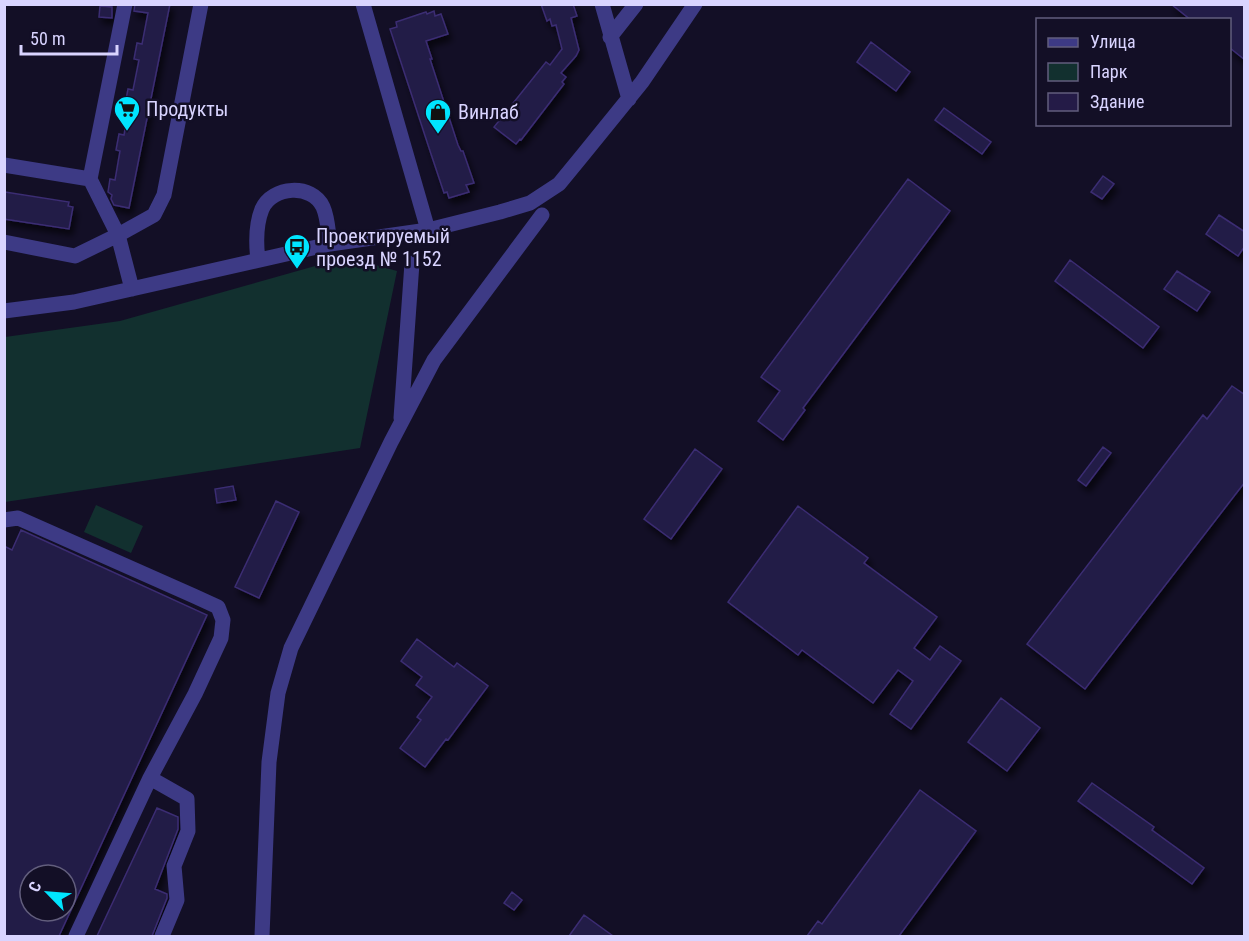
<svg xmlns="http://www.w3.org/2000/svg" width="1249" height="941" viewBox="0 0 1249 941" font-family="'Roboto Condensed',sans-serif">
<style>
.green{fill:#12302f}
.building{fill:#241b47;stroke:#3b2d73;stroke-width:1.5;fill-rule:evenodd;filter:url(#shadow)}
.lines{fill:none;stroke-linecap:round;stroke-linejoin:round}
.minor{stroke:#3d3a85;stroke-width:15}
.labels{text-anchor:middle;stroke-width:5;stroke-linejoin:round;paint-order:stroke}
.poi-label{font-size:20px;fill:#d9d4ff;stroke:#130f26;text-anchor:start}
</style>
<defs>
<filter id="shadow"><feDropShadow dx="3.5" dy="6" stdDeviation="3" flood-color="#0009"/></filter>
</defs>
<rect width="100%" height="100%" fill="#130f26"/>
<path class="green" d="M347 257 397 271 360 448 5 502V337L120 321Z
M96 505 143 526 131 553 84 532Z"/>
<path class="building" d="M135 4H170L129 208 114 205 111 199 112 195 108 192 110 179 115 180 120 151 116 150 119 134 124 135 129 106 125 105 128 89 133 90 139 60 134 59 137 43 142 44 148 13 134 11Z
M541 4H573L577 16 571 18 579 50 576 56 561 73 566 77 562 82 564 84 521 140 520 139 516 144 494 127 546 62 550 65 562 49 556 25 552 26 550 19 547 21Z
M1171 4H1245V60L1230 48V20H1191Z
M100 6 112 7V18L99 17Z
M434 11 435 16 441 14 448 34 426 41 432 59H430L458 145 461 151H463L474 183 466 185 469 192 449 198 447 192 444 193 431 154 390 29 397 27 396 22 426 12 427 14Z
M871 42 910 72 896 91 857 62Z
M944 108 991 142 982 154 935 120Z
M1103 176 1114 184 1102 199 1091 192Z
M908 179 950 211 803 408 805 410 783 440 758 421 780 391 761 377Z
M5 192 69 202 68 206 73 207 69 229 4 219Z
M1219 215 1245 232V246L1238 256 1206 234Z
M1070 260 1159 327 1143 348 1055 281Z
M1177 271 1210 292 1197 311 1164 289Z
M1232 386 1245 395V482L1085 689 1027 644 1203 415 1207 419Z
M1103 447 1111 453 1086 486 1078 480Z
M695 449 722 469 671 539 644 519Z
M233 486 236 500 217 503 215 489Z
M276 501 299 512 259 598 235 587Z
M798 506 868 558 864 563 937 617 914 648 930 660 940 646 961 661 911 729 890 714 913 681 898 670 873 703 802 650 798 655 728 602Z
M21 530 207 615 59 936H4V546L12 550ZM30 875H66V911H30Z
M417 639 454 667 457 663 488 686 448 740 446 739 425 767 400 748 421 720 417 717 432 697 416 685 422 677 401 661Z
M1001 698 1040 728 1007 771 968 742Z
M1092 783 1154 827 1152 830 1204 868 1192 884 1078 801Z
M920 790 976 831 899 936H807L818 921 822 924Z
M157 808 178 817V829L155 889 167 894V898L152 936H97Z
M512 892 522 900 514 910 504 903Z
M584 915 613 936H569Z"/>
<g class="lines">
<path class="minor" d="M363 4 428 230
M602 4 629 99
M610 37 636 4
M4 165 90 179 125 4
M4 242 75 256 118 235 90 179
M258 260C256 244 256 224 262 209 272 186 312 183 323 207 328 218 328 232 330 244
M132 289 118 235 154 215 164 195 201 4
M4 311 74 302 330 244 428 230 500 212 530 203 559 184 582 156 642 82 695 4
M401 418 412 263
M4 520 18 518 194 596 218 607 223 620 221 638 195 694 150 778 76 936
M150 778 187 799 188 831 174 866 177 900 162 936
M262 936 269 762 278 693 291 648 391 442 434 360 542 215"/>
</g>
<defs>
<g id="supermarket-pin" transform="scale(1.35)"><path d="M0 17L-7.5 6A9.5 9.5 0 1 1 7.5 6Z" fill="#00e5ff" stroke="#130f26"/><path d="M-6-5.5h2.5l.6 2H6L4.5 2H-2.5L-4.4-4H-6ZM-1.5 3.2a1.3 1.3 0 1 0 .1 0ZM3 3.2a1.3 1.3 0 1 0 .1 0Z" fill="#111"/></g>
<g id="shop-pin" transform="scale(1.35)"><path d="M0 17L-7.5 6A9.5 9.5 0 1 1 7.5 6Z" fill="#00e5ff" stroke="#130f26"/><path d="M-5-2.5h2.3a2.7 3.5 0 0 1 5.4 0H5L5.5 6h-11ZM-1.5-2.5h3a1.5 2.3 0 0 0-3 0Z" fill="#111"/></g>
<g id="bus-pin" transform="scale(1.35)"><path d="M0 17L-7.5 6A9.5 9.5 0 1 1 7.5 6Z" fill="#00e5ff" stroke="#130f26"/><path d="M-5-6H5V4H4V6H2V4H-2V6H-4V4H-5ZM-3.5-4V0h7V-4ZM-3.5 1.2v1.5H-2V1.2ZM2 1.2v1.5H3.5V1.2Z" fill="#111"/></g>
</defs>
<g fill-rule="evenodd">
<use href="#supermarket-pin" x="127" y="109"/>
<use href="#shop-pin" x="438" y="112"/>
<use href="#bus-pin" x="297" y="247"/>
</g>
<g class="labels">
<g class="poi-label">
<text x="146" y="116">Продукты</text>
<text x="458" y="119">Винлаб</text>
<text x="316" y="243">Проектируемый<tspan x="316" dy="23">проезд № 1152</tspan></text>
</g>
</g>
<rect width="1249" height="941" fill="none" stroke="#d9d4ff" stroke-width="12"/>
<rect x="1036" y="18" width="195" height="108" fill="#130f26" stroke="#625e7d" stroke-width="1.5"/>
<rect x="1048" y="38" width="30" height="9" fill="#3d3a85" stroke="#625e7d" stroke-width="1.5"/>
<text x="1090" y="48" font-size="18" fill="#d9d4ff">Улица</text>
<rect x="1048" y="63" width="30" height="18" fill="#12302f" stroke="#625e7d" stroke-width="1.5"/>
<text x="1090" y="78" font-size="18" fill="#d9d4ff">Парк</text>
<rect x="1048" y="93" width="30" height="18" fill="#241b47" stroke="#625e7d" stroke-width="1.5"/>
<text x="1090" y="108" font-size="18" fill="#d9d4ff">Здание</text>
<g transform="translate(48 893) rotate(295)"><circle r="28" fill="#130f26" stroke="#625e7d" stroke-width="1.5"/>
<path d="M0-4.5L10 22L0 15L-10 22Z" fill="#00e5ff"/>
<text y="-9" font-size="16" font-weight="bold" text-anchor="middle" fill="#d9d4ff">С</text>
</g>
<path d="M21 45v9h96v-9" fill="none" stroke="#d9d4ff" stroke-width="3"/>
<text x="30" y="45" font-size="18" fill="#d9d4ff" stroke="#130f26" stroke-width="4.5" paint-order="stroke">50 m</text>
</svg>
